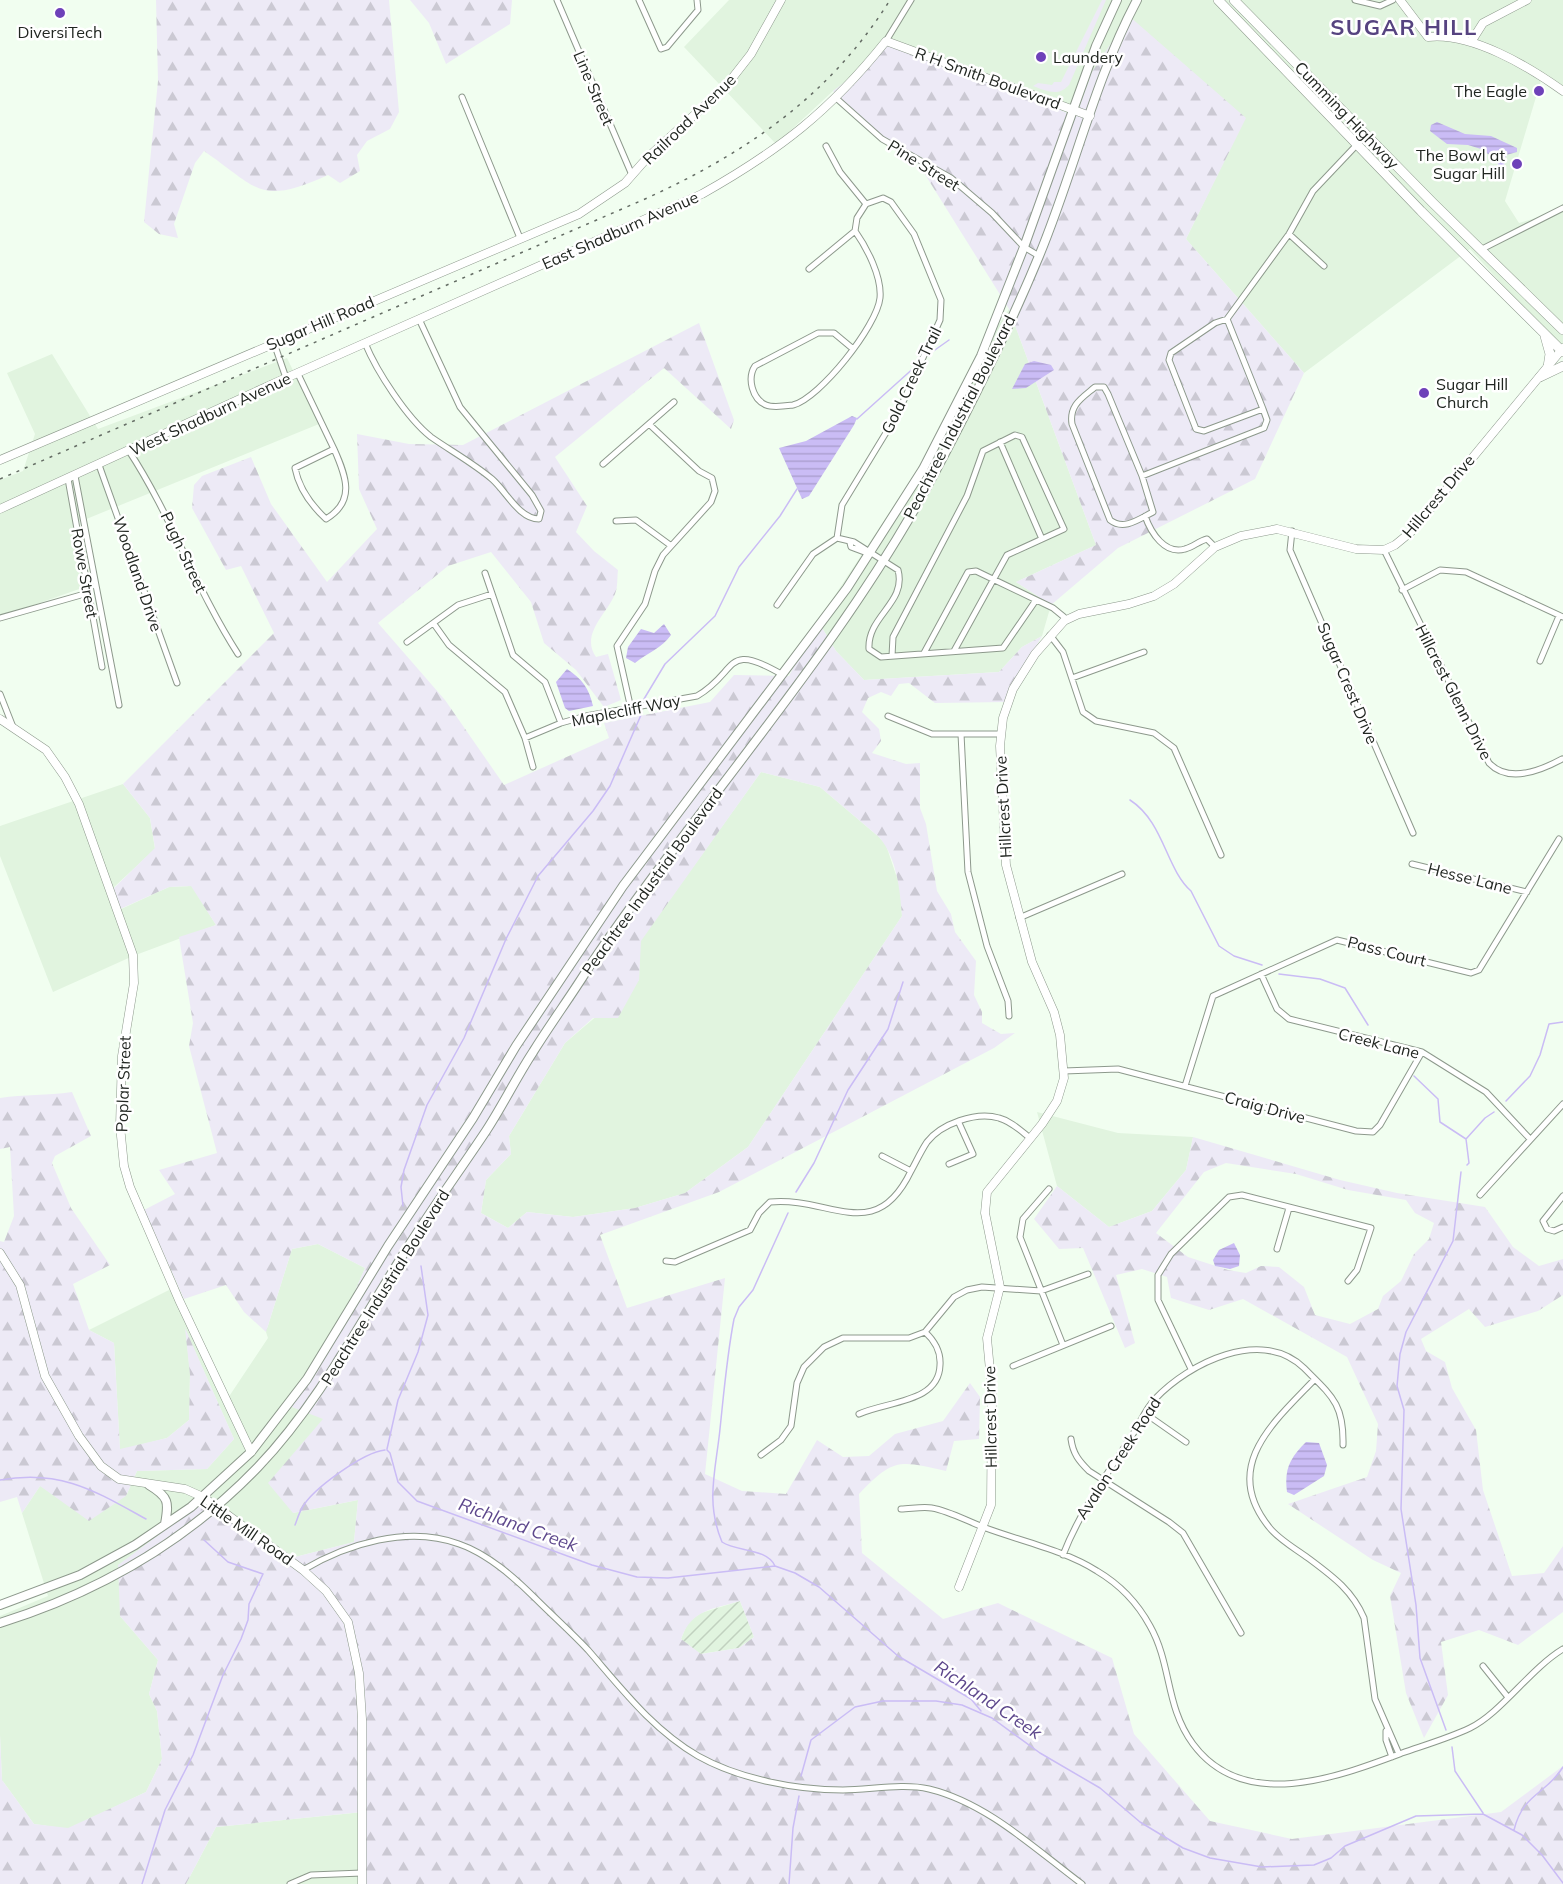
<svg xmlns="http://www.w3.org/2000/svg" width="1563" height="1884" viewBox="0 0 1563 1884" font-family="Mulish,sans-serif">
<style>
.built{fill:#e1f4df}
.industrial{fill:url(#industrial-furrows)}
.grass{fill:#edeaf6}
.forest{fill:url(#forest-firs);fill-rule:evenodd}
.water{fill:url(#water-rules)}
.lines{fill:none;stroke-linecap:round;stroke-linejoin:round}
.stream{stroke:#cabcf5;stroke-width:1.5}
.street-casing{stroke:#8d998c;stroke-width:7}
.secondary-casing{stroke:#8d998c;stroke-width:9}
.primary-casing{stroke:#8d998c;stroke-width:10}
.highway-casing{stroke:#8d998c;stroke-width:10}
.street{stroke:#fff;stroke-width:5}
.secondary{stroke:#fff;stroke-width:8}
.primary{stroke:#fff;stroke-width:8}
.highway{stroke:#fff;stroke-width:9}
.rail{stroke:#646c64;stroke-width:1.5;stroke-dasharray:3 6;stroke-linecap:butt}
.poi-dot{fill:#6e41b9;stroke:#fff;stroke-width:2}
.labels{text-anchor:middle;stroke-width:5;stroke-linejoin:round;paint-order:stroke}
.poi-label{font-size:16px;fill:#212621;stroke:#fff;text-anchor:start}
.street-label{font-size:16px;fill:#212621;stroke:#fff}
.water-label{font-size:18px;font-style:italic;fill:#5d478c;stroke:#fff}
.district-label{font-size:22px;font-weight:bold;letter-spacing:1.5px;fill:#564380;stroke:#fff}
</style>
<defs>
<pattern id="industrial-furrows" width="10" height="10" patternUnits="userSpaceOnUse" patternTransform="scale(1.5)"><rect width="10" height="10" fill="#e1f4df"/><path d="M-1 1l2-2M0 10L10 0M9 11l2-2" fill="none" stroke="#c1d1bf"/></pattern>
<pattern id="forest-firs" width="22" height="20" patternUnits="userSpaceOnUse" patternTransform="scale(1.5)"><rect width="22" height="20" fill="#edeaf6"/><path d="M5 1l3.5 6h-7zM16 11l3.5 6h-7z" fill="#cbc9d3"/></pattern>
<pattern id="water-rules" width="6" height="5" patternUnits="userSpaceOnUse" patternTransform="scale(1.5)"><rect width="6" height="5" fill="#cabcf5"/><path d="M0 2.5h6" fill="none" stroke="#ada1d2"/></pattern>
</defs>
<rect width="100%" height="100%" fill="#f1fef0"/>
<path class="built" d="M729 0H1563V90L1542 77 1505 201 1519 223 1563 210V351L1470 249 1304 373 1186 239 1245 118 1092 72 1076 117 974 72 862 69 833 91 776 144 684 47Z
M1009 309 1096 545 1016 582 1051 605 1042 636 1022 647 999 672 864 680 836 651 818 621 945 428 976 359Z
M52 354 98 429 287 358 319 424 79 522 82 588 0 617V480L23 471 35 434 7 373Z
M761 772 820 787 879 837 886 845 900 887 902 916 748 1147 685 1193 635 1208 573 1217 527 1212 508 1228 481 1213 486 1180 511 1154 509 1136 565 1043 639 980 640 941Z
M123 784 150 818 155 849 113 888 119 910 169 887 192 886 216 925 133 956 53 992 0 856V826Z
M1037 1112 1118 1133 1193 1137 1186 1170 1152 1211 1109 1227 1057 1186Z
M318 1244 365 1268 348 1307 292 1407 324 1418 293 1513 358 1500 354 1542 295 1557 199 1505 120 1616 158 1660 149 1694 157 1711 162 1759 146 1792 68 1829 34 1824 2 1780 0 1735V1616L48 1596 22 1513 40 1486 126 1496 137 1471 207 1469 234 1439 186 1331 190 1375 189 1420 167 1438 120 1450 114 1343 89 1330 171 1289 226 1401 268 1338 266 1332 292 1249Z
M363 1812V1884H186L216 1827Z"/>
<path class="industrial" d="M740 1601 754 1637 739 1648 700 1654 681 1639 688 1622 701 1613Z"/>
<path class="grass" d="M1102 0H1106L1069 85C1058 97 1047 91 1033 86L1038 83 1052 85 1054 82H1061Z"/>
<path class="forest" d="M156 0H389L399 112 390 129 367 141 357 155 360 171 340 183 328 175C259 206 259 189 204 151L195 163 174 224 178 238 159 234 144 222 158 81Z
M410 0H512L510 24 446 64 429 23Z
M1129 16 1246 118 1186 239 1304 373 1255 479 1118 548 1051 605 1016 582 1096 545 1009 309 916 160 869 129 833 91 862 69 887 43 974 72 1076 117 1092 72Z
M699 323 734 420 731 429 664 368 555 457 587 506 576 532 594 551 618 570C617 577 618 587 615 594 607 614 580 634 596 657L608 654 621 700 604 707 576 670 544 643 531 602 491 552 448 566 378 623 445 700 504 785 609 738 604 723 710 702 734 675 789 676 818 621 836 651 864 680 999 672 1022 647 1042 636 1008 694 1007 702 935 703 909 683 899 684 891 696 881 692 868 698 862 712 879 729 881 741 872 753 906 764 920 763V808L926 824 937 891 951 914 955 932 976 961 974 995 982 1012V1023L1001 1034 1015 1033 994 1048 719 1192 600 1235 627 1308 725 1278 705 1474 742 1491 786 1494 817 1440 843 1457 869 1456 895 1434 943 1421 970 1383 980 1397 979 1439 954 1441 946 1471C899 1460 893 1458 859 1494L862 1553 943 1619 998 1603 1112 1658 1134 1734 1210 1821 1292 1839 1501 1812 1563 1766V1884H363L362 1812 216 1827 186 1884H0V1735L2 1780 34 1824 68 1828 146 1792 162 1759 157 1711 149 1694 158 1660 120 1616 118 1565 199 1505 295 1557 354 1542 358 1500 293 1513 268 1483 323 1419 292 1407 348 1307 365 1268 318 1244 292 1249 266 1332 244 1312 226 1285 184 1299 144 1210 175 1194 159 1170 217 1153 189 1046 193 1023 179 937 216 925 191 886 169 887 118 910 113 889 155 848 150 818 123 784 274 633 241 566 226 570 192 508 194 485 202 476 251 457 271 504 327 582 377 529 359 489 357 434 409 444 463 445ZM761 772 820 787 879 837C897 858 900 890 902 916L748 1147 685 1193 635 1208 573 1217 527 1212 508 1228 481 1213 486 1180 511 1154 509 1136 565 1043 593 1018H618L639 980 641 941ZM740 1601 754 1637 739 1648 701 1654 681 1639C692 1609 711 1610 740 1601Z
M72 1092 91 1136 55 1156 52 1163 71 1208 110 1265 73 1284 89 1330 114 1343 120 1449 167 1438 189 1420 190 1375 185 1328 234 1439 207 1469 137 1471 126 1496 89 1521 40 1486 22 1513 17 1497 0 1502V1241L4 1242 14 1216 10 1147 0 1149V1098C24 1094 47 1096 72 1092Z
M1193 1137 1340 1180 1397 1193 1485 1207 1513 1247 1539 1266 1563 1259V1295L1538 1311 1485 1327 1469 1309 1421 1339 1426 1351 1445 1362 1452 1388 1476 1430 1483 1490 1512 1576 1544 1573 1563 1546V1612L1518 1645 1479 1630 1441 1642 1448 1695 1424 1738 1406 1693 1390 1596 1401 1573 1373 1560 1288 1504 1367 1477 1376 1451 1378 1424 1347 1357 1243 1299 1209 1310 1171 1298 1167 1277 1142 1269 1116 1275 1135 1343 1125 1348 1083 1248 1059 1249 1034 1219 1057 1186 1109 1227 1152 1211 1186 1170ZM1226 1163 1296 1174 1348 1190 1406 1200 1415 1213 1434 1223 1429 1239 1414 1254 1401 1281 1383 1296 1378 1309 1350 1324 1315 1315 1304 1287 1279 1267 1261 1266 1246 1273 1228 1270 1188 1257 1156 1233 1204 1172Z"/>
<path class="water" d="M1437 122 1465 134 1491 136 1517 148V152L1506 155 1504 166 1501 169 1494 158 1481 149 1468 145 1447 144 1430 131 1431 125Z
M1034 361 1051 365 1054 370 1026 388 1012 389 1025 364Z
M852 416 857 418 854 425 809 496 802 499 779 448 806 441Z
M664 624 671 635C662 648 647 653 635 663L626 658 628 647 641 629 654 633Z
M567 669C582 679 589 688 593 706L569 711 565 708 556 682Z
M1234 1243 1240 1255 1239 1266 1230 1269 1215 1266 1213 1260 1219 1250Z
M1306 1442 1319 1443 1327 1465 1324 1476 1294 1495 1287 1492C1284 1469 1290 1458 1306 1442Z"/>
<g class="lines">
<path class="stream" d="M925 357 949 340
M857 419 917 365
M644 699 665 664 715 616 739 567 780 516 797 489
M1130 800C1164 822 1166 869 1191 891L1219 946 1234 956 1262 965
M1279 974 1320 979 1345 988 1368 1025
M1414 1076 1438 1099 1440 1122 1466 1139
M1506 1101 1530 1076 1540 1055 1549 1024 1563 1022
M1467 1165 1469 1163 1466 1139 1485 1118 1494 1112
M796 1192 814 1163 848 1090 888 1029 903 982
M403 1206 401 1187 404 1170 427 1105 464 1038 506 939 538 876 593 811 610 786 641 715
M387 1449 398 1400 418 1352 428 1315 421 1266
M387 1450 390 1453 398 1482 417 1501 592 1565 637 1577 668 1578 775 1566 795 1573 819 1587 898 1656 971 1699 981 1711
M0 1480C61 1469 95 1491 146 1519
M295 1525C297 1520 299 1513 302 1508 312 1489 364 1452 385 1450
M775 1566C767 1548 737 1552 722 1542 705 1502 716 1469 720 1429 724 1391 727 1355 734 1319L739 1307 753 1290 788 1213
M1446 1730 1420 1658 1416 1605 1401 1509 1404 1410 1397 1386 1400 1354 1406 1332 1453 1241 1461 1172
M1452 1747 1455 1771 1483 1813
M801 1776 811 1740 855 1707 883 1701H936L962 1705 992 1718 1040 1753 1100 1788 1140 1822 1183 1848 1210 1858 1262 1867 1314 1865 1331 1858 1345 1846 1416 1816 1483 1814 1522 1835 1542 1855 1563 1883
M1514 1830C1523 1793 1547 1794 1563 1767
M142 1884 165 1810 193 1755 223 1675 241 1639 248 1620 249 1604 263 1574 228 1562 204 1540
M789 1884 793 1828 799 1796"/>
<g class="street-casing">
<path id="street" d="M557 0 632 175
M639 0 661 49 667 47 698 10 697 0
M1355 0 1380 6 1393 0
M886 41 911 0
M462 97 520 238
M836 98 882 139 951 178 992 213 1024 247 1039 256
M826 146 840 172 866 204 857 218 855 231
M1289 234 1324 266
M1482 249 1563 208
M809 269 855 231
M1227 319 1263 409 1204 431 1196 429 1169 360 1171 353 1215 323Z
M1227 319 1289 234 1313 191 1367 134
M274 343 286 378
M365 343C377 372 407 418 431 437 451 451 473 463 492 479 506 491 519 519 539 519L541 511 532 495 460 407 419 319
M852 348 834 333H818L755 366C747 378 752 399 766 405 773 408 785 406 793 405 820 398 877 326 880 298 882 277 867 248 855 231
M298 374 334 449
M1000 442 1042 539
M334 449C346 476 356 501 326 519 311 505 299 489 295 468Z
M129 451C171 515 196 589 238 654
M603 464 674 402
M99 465 177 683
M75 476 119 705
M1142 476 1153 512C1139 519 1124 531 1110 520L1072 424C1069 405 1082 398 1095 387H1104L1108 394 1142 476 1264 428 1267 420 1263 409
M68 479 102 667
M1145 516C1151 533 1165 555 1185 549 1193 547 1199 541 1207 539L1215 547
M616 521 636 520 670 545
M1292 531 1290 550 1413 833
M837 538 842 505 898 413 940 320 941 300 914 234 891 202 883 198 866 204
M837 538 854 542 898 570C907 603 867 616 869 649L881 657 1003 648 1036 600
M850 543 851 547 867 553
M1384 550 1489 763C1508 783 1540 771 1562 759
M485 573 513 655 545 682 561 723
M1402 590 1440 570 1466 572 1563 617
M777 605 813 554 837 538
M0 618 88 593
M434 624 449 645 505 692 525 738 533 767
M1050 635 1063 652 1083 712 1096 721 1154 733 1174 748 1221 855
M407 642 458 605 492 594
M924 653 968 572 976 571 1053 608 1064 617V621
M892 656 893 637 967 496 983 451 1015 435 1022 437 1064 529 1007 555 954 651
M1540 661 1559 616
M1072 678 1144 652
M0 694 13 727
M631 709 617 646 645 604 655 571 663 555 711 502 715 491 712 478 699 471 650 425
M888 716 932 734H1001
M961 734 968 872 987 946 1008 1001 1009 1016
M525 738 561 723 586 716 697 696C739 672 723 640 783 675
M1412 864 1527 892
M1019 918 1122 874
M1261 974 1277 1009 1289 1019 1422 1052 1486 1092 1530 1139
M1064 1071 1118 1069 1356 1131 1373 1132 1380 1125 1422 1052
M1185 1086 1213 996 1337 940 1471 973 1479 970 1559 839
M882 1156 911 1171C916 1162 921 1151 927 1142 941 1124 976 1111 999 1118 1011 1121 1021 1131 1030 1138
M949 1164 973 1154 959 1123
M1049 1189 1023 1219 1020 1237 1063 1345
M1480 1195 1563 1104
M1563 1196 1543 1221 1547 1229 1554 1231 1563 1227
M1277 1249 1289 1208
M666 1261 675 1262 750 1230 759 1213 770 1202C830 1196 875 1246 911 1171
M1013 1366 1111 1326
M1191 1369 1158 1300V1275L1171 1254 1229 1197 1242 1195 1371 1228 1357 1270 1348 1281
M1315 1379C1275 1421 1220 1466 1269 1527 1278 1539 1296 1549 1308 1558 1332 1576 1352 1590 1364 1618L1375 1699 1399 1754
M859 1414C887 1401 939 1403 940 1365 941 1352 934 1340 925 1332
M1146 1414 1186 1442
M1071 1439C1073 1454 1079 1461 1089 1471L1169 1522 1183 1533 1241 1633
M761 1455 781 1440 791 1426 797 1383 804 1367 824 1347 843 1338H909L925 1332 954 1297 967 1290 982 1287 1041 1291 1088 1274
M901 1509C910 1509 923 1506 932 1508 949 1511 967 1521 983 1527 1020 1541 1064 1550 1097 1571 1119 1584 1138 1604 1150 1626 1172 1665 1165 1706 1193 1744 1244 1813 1338 1777 1402 1753 1425 1745 1449 1738 1470 1728 1501 1713 1530 1669 1563 1649
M1063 1555C1080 1511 1108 1473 1133 1434 1140 1423 1146 1408 1155 1399 1189 1363 1261 1327 1304 1368 1332 1396 1344 1404 1343 1445
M303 1570C347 1544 408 1525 459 1544 488 1554 514 1577 536 1599 553 1616 571 1632 588 1650 622 1689 652 1729 698 1756 739 1779 796 1790 843 1790 870 1790 902 1783 929 1789 987 1803 1035 1849 1082 1884
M1483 1666 1507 1696
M1386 1731V1740L1392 1757
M290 1884 311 1875 362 1873"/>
</g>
<g class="secondary-casing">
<path id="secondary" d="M1400 0 1428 37C1471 32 1528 66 1563 91
M1471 42 1483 23 1527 0
M0 460 579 214 625 183 647 158 726 86 751 54 781 0
M0 509 277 382 702 194C780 150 830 111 886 41L1090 116
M0 719 46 750 65 777 79 804 133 955 134 983 122 1056 120 1126 124 1166 130 1187 179 1300 251 1452
M0 1253 20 1285 45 1376 79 1436 101 1466 119 1479 185 1489 203 1497 303 1570 326 1591 348 1622 359 1673 362 1719V1884
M959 1587 991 1505 992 1392 987 1338 1000 1287 985 1213 987 1192 1042 1124 1057 1101 1064 1078 1060 1035 1054 1012 1032 962 1006 865 1000 746 1003 718 1013 689 1035 654 1064 621 1079 614 1129 604 1154 596 1174 584 1215 547 1241 536 1277 529 1356 549 1384 550 1395 545 1412 531 1563 348"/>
</g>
<g class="primary-casing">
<path id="primary" d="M149 1485C169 1497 169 1502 165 1524
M0 1605 80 1575 135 1545 191 1507 251 1452 307 1379 388 1246 473 1118 516 1046 623 886 847 588 923 469 981 356 1024 247 1096 46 1117 0
M0 1623C99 1592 186 1542 258 1467 317 1405 356 1330 401 1258 428 1214 458 1173 486 1131 503 1105 516 1078 533 1052 551 1023 571 996 589 967 701 801 838 653 933 476 971 405 1008 331 1039 256 1074 172 1094 81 1137 0"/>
</g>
<g class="highway-casing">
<path id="highway" d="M1218 0 1421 211 1563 352
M1234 0 1433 203 1563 330
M1545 336 1550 354 1548 367
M1540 377 1563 366"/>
</g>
<use href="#street" class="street"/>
<use href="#secondary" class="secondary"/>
<use href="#primary" class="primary"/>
<use href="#highway" class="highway"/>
<path class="rail" d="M0 479 645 199C746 153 830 96 890 0"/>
</g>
<g class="poi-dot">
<circle cx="60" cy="13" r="6"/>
<circle cx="1041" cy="57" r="6"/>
<circle cx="1539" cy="91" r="6"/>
<circle cx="1517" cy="164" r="6"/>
<circle cx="1424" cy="393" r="6"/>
</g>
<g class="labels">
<g class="poi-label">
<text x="60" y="38" text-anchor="middle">DiversiTech</text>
<text x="1053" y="63">Laundery</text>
<text x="1527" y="97" text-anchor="end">The Eagle</text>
<text x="1505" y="161" text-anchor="end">The Bowl at<tspan x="1505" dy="18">Sugar Hill</tspan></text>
<text x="1436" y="390">Sugar Hill<tspan x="1436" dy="18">Church</tspan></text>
</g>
<g class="street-label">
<text transform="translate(988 78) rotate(20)" y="6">R H Smith Boulevard</text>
<text transform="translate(594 88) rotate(67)" y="6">Line Street</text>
<text transform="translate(1347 115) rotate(46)" y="6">Cumming Highway</text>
<text transform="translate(689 119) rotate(-44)" y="6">Railroad Avenue</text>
<text transform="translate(924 165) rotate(32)" y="6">Pine Street</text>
<text transform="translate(620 230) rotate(-24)" y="6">East Shadburn Avenue</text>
<text transform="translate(320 323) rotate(-23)" y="6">Sugar Hill Road</text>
<text transform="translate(911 380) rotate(-64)" y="6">Gold Creek Trail</text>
<text transform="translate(210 414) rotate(-25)" y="6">West Shadburn Avenue</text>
<text transform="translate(959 417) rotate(-63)" y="6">Peachtree Industrial Boulevard</text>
<text transform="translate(1438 496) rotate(-50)" y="6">Hillcrest Drive</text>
<text transform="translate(184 552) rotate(65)" y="6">Pugh Street</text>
<text transform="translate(85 573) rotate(80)" y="6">Rowe Street</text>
<text transform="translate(138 574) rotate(71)" y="6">Woodland Drive</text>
<text transform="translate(1348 683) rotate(67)" y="6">Sugar Crest Drive</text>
<text transform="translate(1454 692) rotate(63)" y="6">Hillcrest Glenn Drive</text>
<text transform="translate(626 710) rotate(-11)" y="6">Maplecliff Way</text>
<text transform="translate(1003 807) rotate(-93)" y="6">Hillcrest Drive</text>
<text transform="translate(1470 878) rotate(14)" y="6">Hesse Lane</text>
<text transform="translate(652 881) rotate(-54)" y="6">Peachtree Industrial Boulevard</text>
<text transform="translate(1387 951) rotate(14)" y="6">Pass Court</text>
<text transform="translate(1379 1043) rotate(14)" y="6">Creek Lane</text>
<text transform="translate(123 1084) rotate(-88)" y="6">Poplar Street</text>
<text transform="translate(1265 1107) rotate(15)" y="6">Craig Drive</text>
<text transform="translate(385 1287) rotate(-58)" y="6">Peachtree Industrial Boulevard</text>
<text transform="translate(990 1417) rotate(-91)" y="6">Hillcrest Drive</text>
<text transform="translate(1118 1458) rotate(-57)" y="6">Avalon Creek Road</text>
<text transform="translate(247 1530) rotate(35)" y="6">Little Mill Road</text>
</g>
<g class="water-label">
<text transform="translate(518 1525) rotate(20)" y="6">Richland Creek</text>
<text transform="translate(988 1700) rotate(34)" y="6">Richland Creek</text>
</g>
<g class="district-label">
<text x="1404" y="35">SUGAR HILL</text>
</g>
</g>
</svg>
